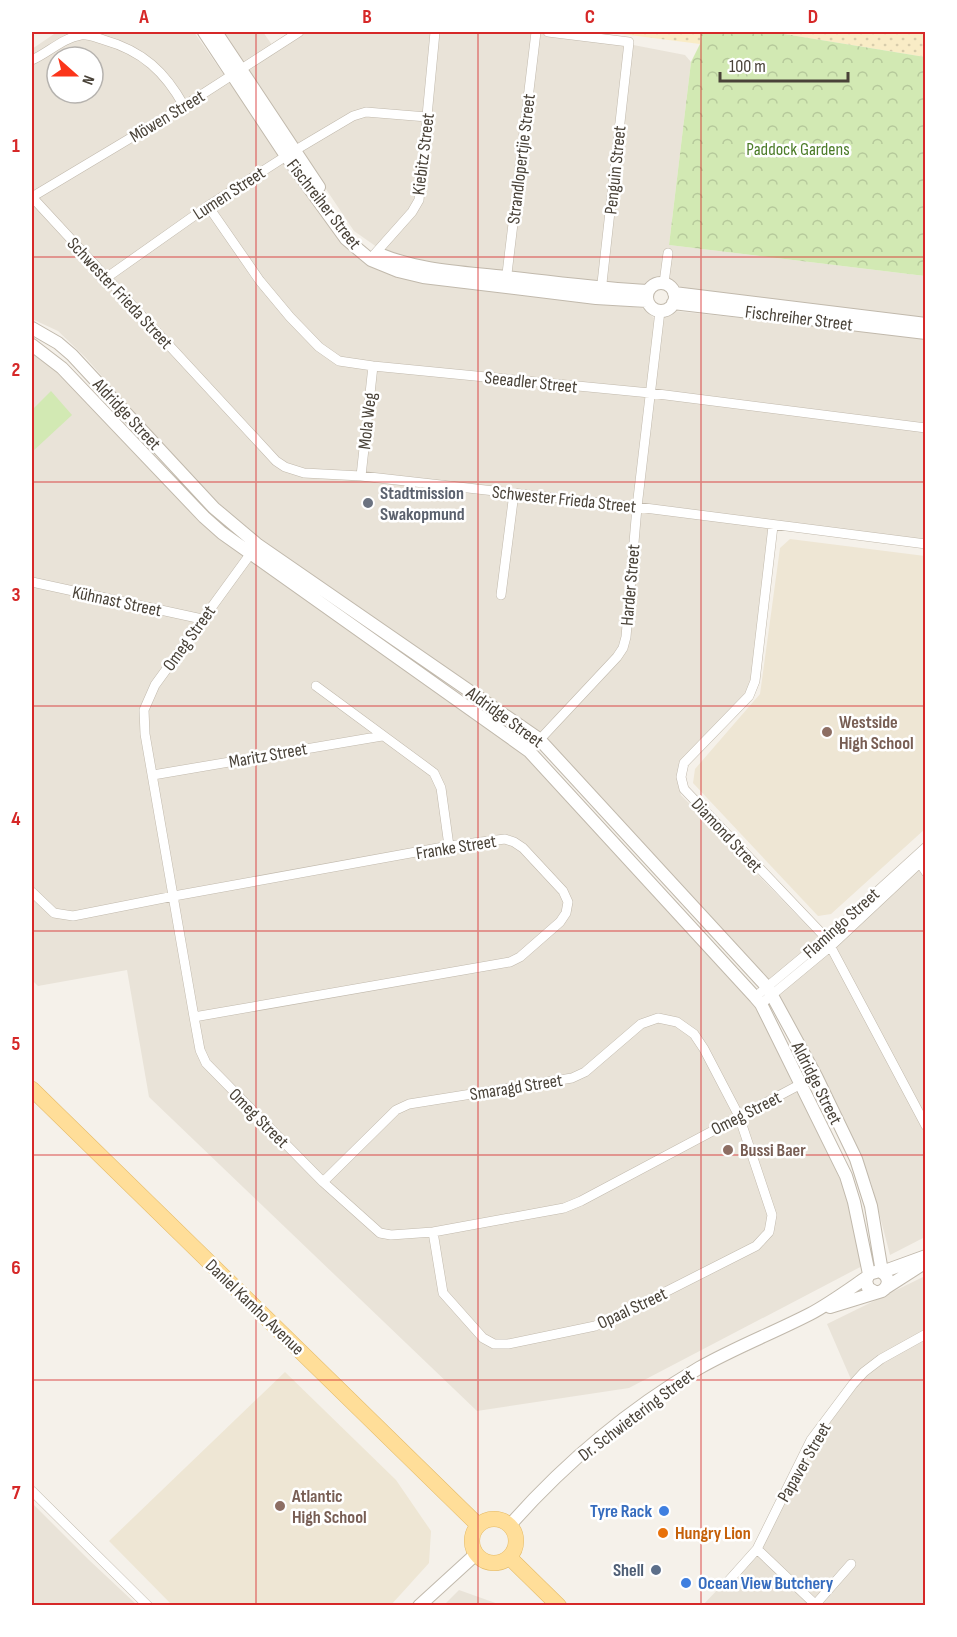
<svg xmlns="http://www.w3.org/2000/svg" width="957" height="1637" viewBox="0 0 957 1637" font-family="'Sofia Sans Condensed',sans-serif">
<style>
.residential{fill:#e9e3d8;fill-rule:evenodd}
.education{fill:#eee6d4}
.sand{fill:url(#sand-dots)}
.park{fill:url(#park-crowns)}
.pitch{fill:#d2e9b3}
.lines{fill:none;stroke-linecap:round;stroke-linejoin:round}
.minor-casing{stroke:#c1b9ac;stroke-width:10}
.tertiary-casing{stroke:#c1b9ac;stroke-width:14}
.primary-casing{stroke:#e5bb67;stroke-width:16}
.minor{stroke:#fff;stroke-width:9}
.tertiary{stroke:#fff;stroke-width:12}
.primary{stroke:#ffde99;stroke-width:15}
.grid{fill:none;stroke:#d62828;stroke-width:1.5;stroke-opacity:0.55}
.worship-dot{fill:#6b7280;stroke:#fff;stroke-width:2}
.education-dot{fill:#8d6e63;stroke:#fff;stroke-width:2}
.shop-dot{fill:#3f7fe0;stroke:#fff;stroke-width:2}
.food-dot{fill:#e8710a;stroke:#fff;stroke-width:2}
.service-dot{fill:#5c6f8a;stroke:#fff;stroke-width:2}
.labels{text-anchor:middle;stroke-width:5;stroke-linejoin:round;paint-order:stroke}
.street-label{font-size:18px;fill:#494238;stroke:#fff}
.park-label{font-size:18px;fill:#4c7c29;stroke:#fff}
.worship-label{font-size:18px;font-weight:bold;fill:#5b616d;stroke:#fff;text-anchor:start}
.education-label{font-size:18px;font-weight:bold;fill:#785e54;stroke:#fff;text-anchor:start}
.shop-label{font-size:18px;font-weight:bold;fill:#366cbe;stroke:#fff;text-anchor:end}
.food-label{font-size:18px;font-weight:bold;fill:#c56008;stroke:#fff;text-anchor:start}
.service-label{font-size:18px;font-weight:bold;fill:#4e5e75;stroke:#fff;text-anchor:end}
.neatline{fill:none;stroke:#d62828;stroke-width:2}
.grid-label{font-size:20px;text-anchor:middle;font-weight:bold;fill:#d62828}
</style>
<defs>
<pattern id="sand-dots" width="8" height="8" patternUnits="userSpaceOnUse" patternTransform="scale(1.5)"><rect width="8" height="8" fill="#f9ecc6"/><path d="M2 2h.1M6 6h.1" fill="none" stroke="#d7ccab" stroke-width="1.8" stroke-linecap="round"/></pattern>
<pattern id="park-crowns" width="20" height="18" patternUnits="userSpaceOnUse" patternTransform="scale(1.5)"><rect width="20" height="18" fill="#d2e9b3"/><path d="M2 6a3 3 0 1 1 6 0M12 15a3 3 0 1 1 6 0" fill="none" stroke="#b6c99b"/></pattern>
</defs>
<rect width="100%" height="100%" fill="#f5f1ea"/>
<path class="residential" d="M57 32H194L342 244 366 262 390 274 427 284 642 308 654 318 662 319 675 311 925 338V540L770 520 751 680 745 696 678 777 681 795 820 939 770 983 538 734 261 542 217 506 85 357 58 331 32 319V49ZM57 57H93V93H57Z
M221 32H263L277 52 307 32H535L623 43 685 55 691 62 669 245 925 276V320L678 291 668 282H657L643 291 433 266 384 252 354 231Z
M32 352 61 373 193 513 251 561 524 754 753 1000 795 1082 846 1192 866 1264 629 1388 477 1411 149 1097 127 970 38 986 32 980Z
M925 862V1237L890 1255 871 1182 821 1078 778 995Z
M925 1276V1605L702 1606 756 1549 800 1461 853 1384 827 1324Z
M32 1503 89 1560 137 1605H32Z
M459 1590 501 1605H444Z"/>
<path class="education" d="M790 539 925 556V829L831 914 818 916 693 783 695 769 760 694 780 548Z
M285 1372 396 1480 431 1531 429 1563 391 1605H172L109 1541Z"/>
<path class="sand" d="M606 32H701L700 44Z
M772 32H925V57Z"/>
<path class="park" d="M701 32H772L925 57V276L669 245 691 62 700 44Z"/>
<path class="pitch" d="M51 391 72 415 32 452V410Z"/>
<g class="lines">
<g class="minor-casing">
<path id="minor" d="M548 32 629 42 601 292
M32 60C48 53 63 38 81 35 88 34 97 38 104 40 143 51 165 72 184 106
M32 197 276 461 285 467 304 473 361 476 637 507 926 544
M32 197 184 106 299 32
M208 206 260 281 290 317 319 347 339 361 373 366 650 393 926 428
M372 257 412 212 419 200 435 32
M106 278 208 206 294 151 353 116 366 112 427 117
M506 282 536 32
M664 283 668 253
M361 476 373 366
M773 526 755 681 749 696 684 763 681 777 684 789 826 938 926 1126
M254 549 155 685 144 710 145 734 194 1017 200 1050 206 1063 323 1182 380 1233 391 1235 433 1232 564 1208 581 1201 816 1076
M32 582 202 619
M501 595 514 493
M316 686 434 773 441 788 449 846
M529 751 617 657 623 648 626 637 637 507 660 311
M153 775 382 736
M917 858 926 872
M32 892 54 913 73 916 174 896 449 846 505 839 514 842 523 848 563 891 568 902 566 913 560 922 520 957 510 962 194 1017
M755 997 826 938 926 847
M761 1004 831 946 926 857
M323 1182 396 1110 409 1104 572 1078 585 1072 641 1024 658 1018 677 1022 694 1034 704 1049 739 1116 772 1215 769 1232 756 1246 618 1316 595 1326 508 1344H494L483 1338 443 1293 433 1232
M32 1491 148 1606
M724 1586 757 1549
M814 1606 851 1564
M817 1606 757 1549 811 1440 853 1384 864 1372 881 1359 926 1334"/>
</g>
<g class="tertiary-casing">
<path id="tertiary" d="M204 32 286 156 346 239 371 260 398 271 423 277 596 298 647 301
M216 32 319 187
M379 254C420 271 462 272 506 277 553 282 600 289 648 291
M647 297a14 14 0 1 1 28 0a14 14 0 1 1-28 0Z
M674 293 926 324
M673 303 926 333
M32 328 58 343 72 355 214 508 258 545 539 739 768 988 816 1076 856 1159 871 1206 882 1272 926 1256
M32 345 62 368 204 517 222 533 529 751 755 997 761 1004 846 1176 854 1202 869 1274
M887 1287 926 1262
M830 1307 882 1291C891 1285 889 1275 879 1271L869 1274 866 1281 868 1288 875 1292
M510 1525C564 1464 628 1410 699 1368 734 1348 773 1333 810 1314 829 1304 848 1290 867 1277
M419 1606 476 1554"/>
</g>
<g class="primary-casing">
<path id="primary" d="M32 1089 478 1525
M472 1541a22 22 0 1 1 44 0a22 22 0 1 1-44 0Z
M509 1557 559 1606"/>
</g>
<use href="#minor" class="minor"/>
<use href="#tertiary" class="tertiary"/>
<use href="#primary" class="primary"/>
</g>
<path class="grid" d="M256 32V1606M478 32V1606M701 32V1606M32 257H926M32 482H926M32 706H926M32 931H926M32 1155H926M32 1380H926"/>
<circle class="worship-dot" cx="368" cy="503" r="6"/>
<g class="education-dot">
<circle cx="827" cy="732" r="6"/>
<circle cx="728" cy="1150" r="6"/>
<circle cx="280" cy="1506" r="6"/>
</g>
<g class="shop-dot">
<circle cx="664" cy="1511" r="6"/>
<circle cx="686" cy="1583" r="6"/>
</g>
<circle class="food-dot" cx="663" cy="1533" r="6"/>
<circle class="service-dot" cx="656" cy="1570" r="6"/>
<g class="labels">
<g class="street-label">
<text transform="translate(167 116) rotate(-31)" y="6">Möwen Street</text>
<text transform="translate(423 154) rotate(-83)" y="6">Kiebitz Street</text>
<text transform="translate(521 159) rotate(-83)" y="6">Strandlopertjie Street</text>
<text transform="translate(615 170) rotate(-84)" y="6">Penguin Street</text>
<text transform="translate(229 193) rotate(-33)" y="6">Lumen Street</text>
<text transform="translate(324 204) rotate(52)" y="6">Fischreiher Street</text>
<text transform="translate(120 293) rotate(47)" y="6">Schwester Frieda Street</text>
<text transform="translate(799 318) rotate(7)" y="6">Fischreiher Street</text>
<text transform="translate(531 382) rotate(6)" y="6">Seeadler Street</text>
<text transform="translate(127 414) rotate(47)" y="6">Aldridge Street</text>
<text transform="translate(367 421) rotate(-84)" y="6">Mola Weg</text>
<text transform="translate(564 499) rotate(6)" y="6">Schwester Frieda Street</text>
<text transform="translate(630 585) rotate(-85)" y="6">Harder Street</text>
<text transform="translate(117 601) rotate(12)" y="6">Kühnast Street</text>
<text transform="translate(189 638) rotate(-54)" y="6">Omeg Street</text>
<text transform="translate(505 717) rotate(36)" y="6">Aldridge Street</text>
<text transform="translate(268 755) rotate(-10)" y="6">Maritz Street</text>
<text transform="translate(727 835) rotate(47)" y="6">Diamond Street</text>
<text transform="translate(456 847) rotate(-9)" y="6">Franke Street</text>
<text transform="translate(841 923) rotate(-42)" y="6">Flamingo Street</text>
<text transform="translate(817 1083) rotate(63)" y="6">Aldridge Street</text>
<text transform="translate(516 1087) rotate(-9)" y="6">Smaragd Street</text>
<text transform="translate(746 1113) rotate(-27)" y="6">Omeg Street</text>
<text transform="translate(259 1118) rotate(45)" y="6">Omeg Street</text>
<text transform="translate(255 1307) rotate(44)" y="6">Daniel Kamho Avenue</text>
<text transform="translate(632 1308) rotate(-25)" y="6">Opaal Street</text>
<text transform="translate(636 1415) rotate(-37)" y="6">Dr. Schwietering Street</text>
<text transform="translate(804 1462) rotate(-60)" y="6">Papaver Street</text>
</g>
<g class="park-label">
<text x="798" y="155">Paddock Gardens</text>
</g>
<g class="worship-label">
<text x="380" y="499">Stadtmission<tspan x="380" dy="21">Swakopmund</tspan></text>
</g>
<g class="education-label">
<text x="839" y="728">Westside<tspan x="839" dy="21">High School</tspan></text>
<text x="740" y="1156">Bussi Baer</text>
<text x="292" y="1502">Atlantic<tspan x="292" dy="21">High School</tspan></text>
</g>
<g class="shop-label">
<text x="652" y="1517">Tyre Rack</text>
<text x="698" y="1589" text-anchor="start">Ocean View Butchery</text>
</g>
<g class="food-label">
<text x="675" y="1539">Hungry Lion</text>
</g>
<g class="service-label">
<text x="644" y="1576">Shell</text>
</g>
</g>
<rect width="957" height="1637" fill="none" stroke="#ffffff" stroke-width="66"/>
<g transform="translate(75 75) rotate(111)"><circle r="28" fill="#ffffff" stroke="#b6b3af" stroke-width="1.5"/>
<path d="M0-4.5L10 22L0 15L-10 22Z" fill="#fb351a"/>
<text y="-9" font-size="16" font-weight="bold" text-anchor="middle" fill="#494238">N</text>
</g>
<path d="M720 72v9h128v-9" fill="none" stroke="#494238" stroke-width="3"/>
<text x="729" y="72" font-size="18" fill="#494238" stroke="#ffffff" stroke-width="4.5" paint-order="stroke">100 m</text>
<rect x="33" y="33" width="891" height="1571" class="neatline"/>
<g class="grid-label">
<text x="144" y="23">A</text>
<text x="367" y="23">B</text>
<text x="590" y="23">C</text>
<text x="813" y="23">D</text>
<text x="16" y="152">1</text>
<text x="16" y="376">2</text>
<text x="16" y="601">3</text>
<text x="16" y="825">4</text>
<text x="16" y="1050">5</text>
<text x="16" y="1274">6</text>
<text x="16" y="1499">7</text>
</g>
</svg>
